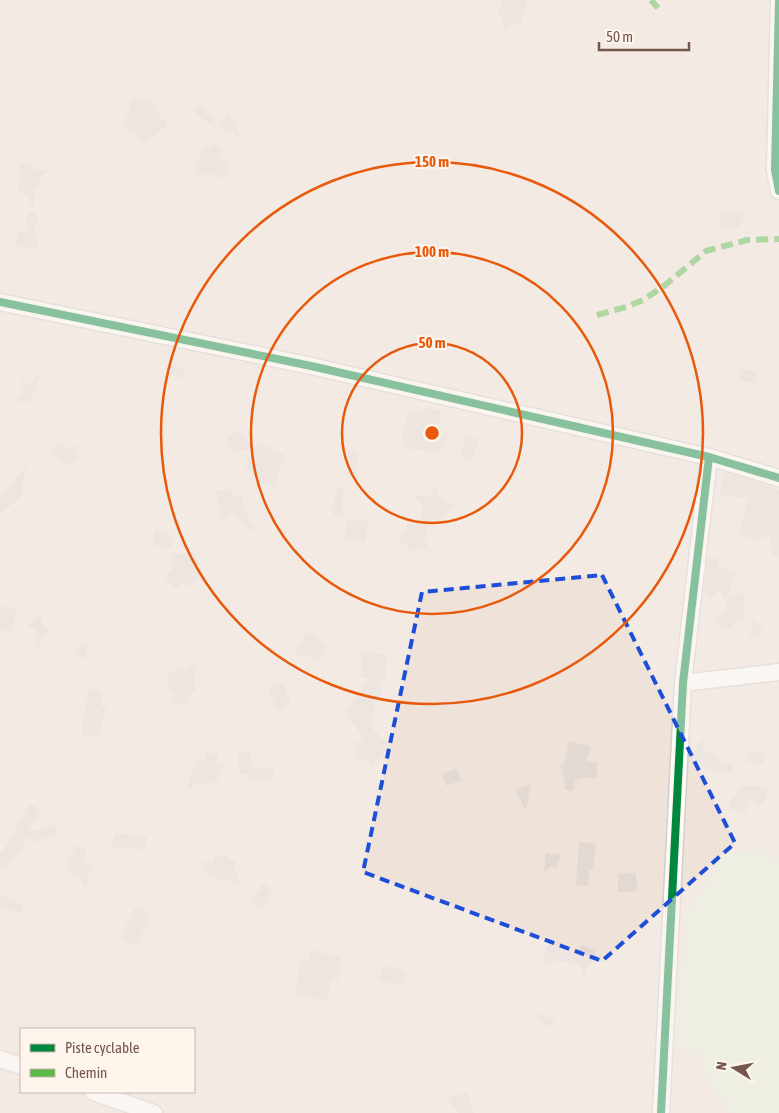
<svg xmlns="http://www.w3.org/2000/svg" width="779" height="1113" viewBox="0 0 779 1113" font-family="'Asap Condensed',sans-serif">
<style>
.residential{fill:#efe3d9;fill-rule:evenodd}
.green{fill:#e6ecd7}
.building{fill:#e3d9d3}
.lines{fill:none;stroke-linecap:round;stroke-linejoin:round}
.minor-casing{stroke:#d5cdc9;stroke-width:19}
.minor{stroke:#fefdfc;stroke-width:16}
.quiet{stroke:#58b947;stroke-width:6;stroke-dasharray:12 6;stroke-linecap:butt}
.cycleway-casing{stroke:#fef6ed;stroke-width:11}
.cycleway{stroke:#00873e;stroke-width:8}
.marked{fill:none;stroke:#1d4ed8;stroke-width:4;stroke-dasharray:10 6;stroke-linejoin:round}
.ring{fill:none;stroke:#e8590c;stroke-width:2.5}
.centre{fill:#e8590c;stroke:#fef6ed;stroke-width:2.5}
.ring-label{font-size:15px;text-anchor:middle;font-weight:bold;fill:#e8590c;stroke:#fef6ed;stroke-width:4;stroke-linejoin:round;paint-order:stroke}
</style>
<rect width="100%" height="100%" fill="#f6f1eb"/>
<path class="residential" d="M0 0H779V1113H0ZM21 1029H194V1092H21Z"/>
<path class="green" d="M753 849 779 863V1113H731L714 1091 698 1054 673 1043 687 914 705 885 715 860Z"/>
<path class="building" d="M503 0H528L524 10 526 11 520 25 514 23 504 30 501 16 497 14Z
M133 97 156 104 155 110 168 125 145 144 135 133 123 128Z
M201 104 218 126 215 128 197 114 194 110Z
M228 114 236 124 240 137 229 132 228 135 218 122Z
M213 143 224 150 219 157 231 163 223 179 214 174 207 173 199 177 195 167 204 147 209 150Z
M20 163 30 166H33L35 170H49L38 179 41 185 35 190 33 208 26 195 18 191 20 180 17 177 20 171Z
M31 211 36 214 38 216V219L33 233 39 234 37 249 15 246 18 231 28 233 26 218 27 215Z
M730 211 747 214 739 227 731 229 718 227 721 212 729 213Z
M169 364 185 370 182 379 166 373Z
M740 369 757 371 756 383 744 382V380H738Z
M40 373 41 374 29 405 27 400 14 403 24 391 20 379 29 385Z
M424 408 440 410 439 433H450L443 449 434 451 405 449V446H402L404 426H406L408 412 423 414Z
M235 432H239L242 434 254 448 257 442 285 455 276 476 279 477 275 488 258 482 252 475 253 473 249 471 245 467 253 450 235 451 231 449 228 446V438L231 434Z
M467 436 479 440 471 461 460 457Z
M61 441 69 449 79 444 76 454 77 461 62 465 60 460 51 452Z
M348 451 358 452 357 475 346 474Z
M28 463 21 490 24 494 0 515V496Z
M724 473 732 474 777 488 776 490H779V555H772L770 536 758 540 739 535 748 499 720 495Z
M435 485 438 495 453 504 441 523 432 517 424 539 433 553 421 548 410 551 405 544 400 543 402 531H405L409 522 420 524 423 505 411 495 429 497Z
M338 486 344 488 342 510 343 515 337 516H335L332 511Z
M229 489 231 491 233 496 244 497 241 506 256 527 250 532 233 511 222 519 216 490Z
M347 519 368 521 366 541 345 539Z
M155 530 168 531 173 543 172 548 153 546Z
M195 553 196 567 201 569 199 578 189 587 181 583 176 589 164 579 173 568 172 554Z
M708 557 720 560 718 567 736 572 726 600 744 592 743 621H735L732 629 717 624 714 617 728 609 721 589 710 599 704 591Z
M2 605 17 609 11 632 0 629V612Z
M43 611 41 622 51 631 46 633 37 648 35 628 26 627 35 619 34 615 37 617Z
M753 619 761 627 763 634 749 638Z
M307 632 328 644 318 662 310 657 294 654Z
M80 643 89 646 84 659 75 656Z
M362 652 387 654 385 679H380L382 696 372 701 376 710 371 714 374 732 378 731 380 739 385 738 390 753 384 752 383 756 372 766 366 759 357 760 354 742 364 740 353 723H351L345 712 350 706 349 702 358 697 369 678H361Z
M195 664V692L189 694V700L185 704H171L175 697 167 688 169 673 178 668 186 671Z
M282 682 291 704 278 711 268 689Z
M89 689 103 692 100 705 107 709 103 716 99 738 81 734Z
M703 737 704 751 715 755 719 763H732V773H716L705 769 701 764 698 762V759L690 758Z
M569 741 591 747 587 761 598 762 596 779 584 777 575 781 573 791 564 790 565 785 560 765 564 764Z
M248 749 254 766 274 770 272 782 249 778V775L240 774 237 755Z
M748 751 765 754 764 764 746 761Z
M206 752 219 754 216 768 225 762 216 782 211 783 206 786 200 781 186 791 197 758 204 760Z
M457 768 462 780 446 786 442 774Z
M531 784 526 811 515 790Z
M742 785 752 786V785L768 788 765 802H763L759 807 750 799 746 814 729 809 731 800 740 789Z
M30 803 41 810 28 832 57 825 56 835 43 838 41 844 29 837 6 871 0 866V854L16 831 14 830Z
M114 833 147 836 145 850 112 847Z
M579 842 596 844 593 870H589L588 886 576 885Z
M76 845 87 850 83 861 94 869 89 872 86 890 80 877 65 869Z
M546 852 552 855 561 853 556 868 551 866 544 873Z
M215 855 226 856 230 860 236 862 234 867 241 885 226 878 222 880 209 876 201 861 214 862Z
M636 873 637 891 618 892V874Z
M263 883 273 889 262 909 251 903Z
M0 895 23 905 20 914 0 906Z
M135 907 151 915 137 946 120 938Z
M549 941 560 944 558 948 578 953 581 945 596 950 591 965H588L584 976 579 965 555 960 553 965 542 962Z
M316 949 322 953 342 957 338 980 331 979 327 1001 295 995 301 960 308 961 311 952Z
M383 965 406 971 402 986 379 981Z
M534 1012 556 1020 546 1028Z
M467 1092 474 1113H459L458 1110 445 1099Z"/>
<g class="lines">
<g class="minor-casing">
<path id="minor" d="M779 2 775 170 779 191
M0 302 311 366 709 457 779 478
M683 683 779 672
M0 1059 21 1066
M93 1092 154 1113
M661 1113 683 683 709 457"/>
</g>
<use href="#minor" class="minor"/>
<path class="quiet" d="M651 0 658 8
M597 315 626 307 643 300 664 286 706 251 747 240 779 239"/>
<g class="cycleway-casing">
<path id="cycleway" d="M779 2 775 170 779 191
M0 302 311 366 709 457 779 478
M661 1113 683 683 709 457"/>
</g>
<use href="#cycleway" class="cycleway"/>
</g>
<path d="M0 0H779V1113H0ZM602 575 735 843 602 961 363 872 422 592Z" fill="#f6f1eb" fill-opacity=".55" fill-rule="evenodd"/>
<path class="marked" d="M602 575 735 843 602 961 363 872 422 592Z"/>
<g class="ring">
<circle cx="432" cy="433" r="90"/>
<circle cx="432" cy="433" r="181"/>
<circle cx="432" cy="433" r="271"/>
</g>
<circle cx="432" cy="433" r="8" class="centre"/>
<g class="ring-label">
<text x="432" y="167">150 m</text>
<text x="432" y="257">100 m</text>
<text x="432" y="348">50 m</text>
</g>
<rect x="20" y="1028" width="175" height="65" fill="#fef6ed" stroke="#c7b6ad"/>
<rect x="30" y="1044" width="25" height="8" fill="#00873e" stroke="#c7b6ad"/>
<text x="65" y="1053" font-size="15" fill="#74564d">Piste cyclable</text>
<rect x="30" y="1069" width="25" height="8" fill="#58b947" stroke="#c7b6ad"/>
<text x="65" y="1078" font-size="15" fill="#74564d">Chemin</text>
<g transform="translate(734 1068) rotate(280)" stroke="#fef6ed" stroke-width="4" paint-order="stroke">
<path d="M0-4L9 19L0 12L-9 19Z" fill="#74564d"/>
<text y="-8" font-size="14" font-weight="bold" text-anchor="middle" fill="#74564d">N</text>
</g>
<path d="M599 42v8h90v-8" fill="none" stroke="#74564d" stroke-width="2.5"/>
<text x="606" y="42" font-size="15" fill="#74564d" stroke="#fef6ed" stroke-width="4" paint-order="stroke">50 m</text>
</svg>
